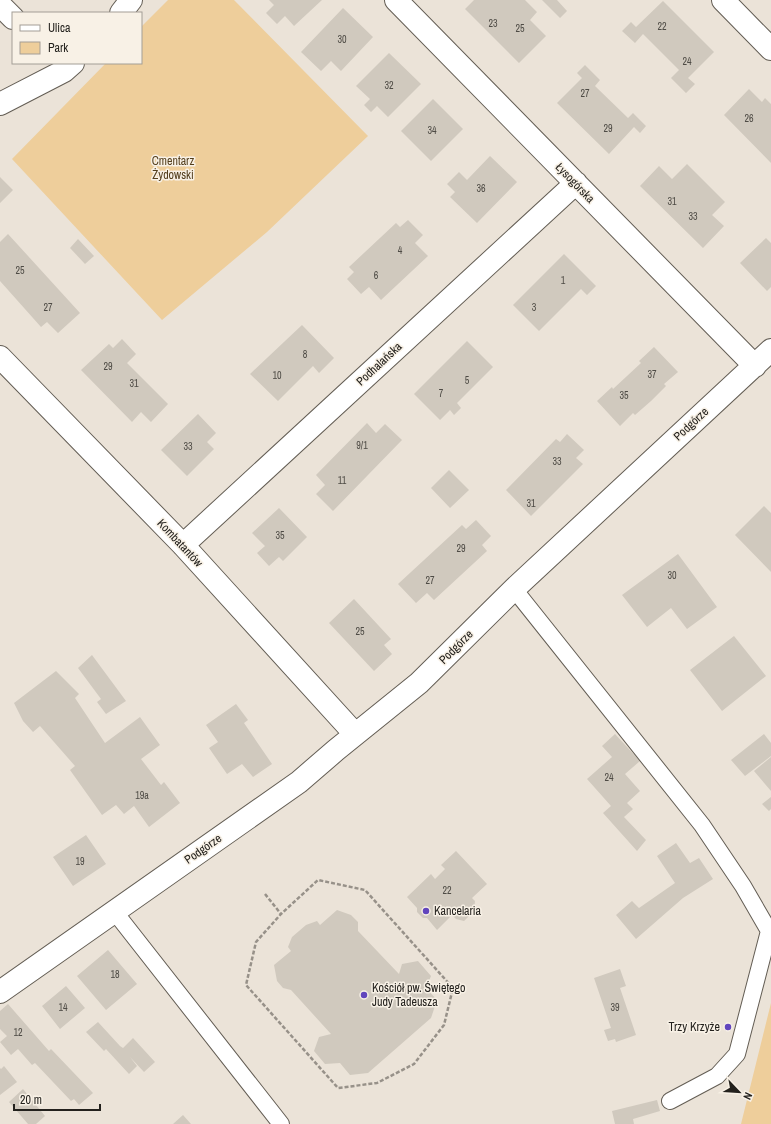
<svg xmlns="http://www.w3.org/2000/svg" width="771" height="1124" viewBox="0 0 771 1124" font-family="'Archivo Narrow',sans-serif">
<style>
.green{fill:#eece9b}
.building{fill:#d0c9be}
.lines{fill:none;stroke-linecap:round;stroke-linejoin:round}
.service-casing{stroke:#635d54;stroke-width:18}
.minor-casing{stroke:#635d54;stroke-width:24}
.path{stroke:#979189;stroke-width:2.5;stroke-dasharray:4 2;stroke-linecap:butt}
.service{stroke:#fff;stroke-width:16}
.minor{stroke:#fff;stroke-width:22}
.poi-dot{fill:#6145bd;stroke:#f8f1e6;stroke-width:1.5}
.labels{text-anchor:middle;stroke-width:3;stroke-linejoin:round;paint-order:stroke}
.number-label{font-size:10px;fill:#4e4b45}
.park-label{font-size:12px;fill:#543f1d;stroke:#f8f1e6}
.street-label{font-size:12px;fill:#23211d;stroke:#f8f1e6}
.poi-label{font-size:12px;fill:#23211d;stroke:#f8f1e6;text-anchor:start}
</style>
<rect width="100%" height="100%" fill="#ebe3d8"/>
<path class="green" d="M168 0H234L368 136 267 232 162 320 12 159 106 63H141V27Z
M771 1003V1124H741Z"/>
<path class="building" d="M269 0H322L294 26 285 16 277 24 266 13 274 5Z
M474 0H525L537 12 530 20 546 36 519 63 465 9Z
M542 0H557L567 11 560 18Z
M663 1 714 52 688 78 695 84 686 93 671 78 679 70 643 34 635 43 622 31 631 22 636 27Z
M343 8 373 37 341 71 331 61 321 71 301 52Z
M389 53 421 84 388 117 377 106 371 112 364 105 370 99 356 86Z
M585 65 600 80 595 86 628 118 633 113 646 126 640 133 634 127 609 154 557 103 582 78 577 73Z
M749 89 762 102 765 98 771 104V163L724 115Z
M433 99 463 129 431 161 401 131Z
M490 156 517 182 477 223 450 197 455 192 447 184 459 172 467 180Z
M687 164 725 202 712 215 724 226 703 248 640 186 659 166 672 179Z
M0 177 13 190 0 203Z
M408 220 423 235 415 243 428 256 381 300 369 287 361 294 347 279 354 272 349 267 396 223 400 227Z
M8 234 80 313 58 333 47 322 41 327 0 281V242Z
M766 238 771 243V287L767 291 740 263Z
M78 239 94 256 85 264 70 248Z
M564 254 596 286 587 295 581 289 539 331 513 305Z
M302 325 334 358 319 373 313 366 278 401 250 374Z
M122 339 136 354 127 363 168 404 151 422 141 412 132 422 81 370 109 344 113 348Z
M467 341 493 367 457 403 461 408 454 415 450 410 440 420 414 394Z
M654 347 678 372 664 384 666 386 651 401 635 415 633 413 620 426 597 401 612 387 613 389 641 363 639 361Z
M198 414 216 433 207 442 214 449 187 476 161 450Z
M367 423 376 433 385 424 402 440 333 511 316 494 325 485 316 475Z
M567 434 584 450 576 458 583 464 531 516 506 490 556 439 560 442Z
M449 470 469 490 450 508 431 488Z
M764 506 771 513V572L735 535Z
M279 508 307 537 283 561 279 557 269 566 257 553 265 546 252 533Z
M476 520 491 536 482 545 487 551 434 600 427 593 416 603 398 584 462 525 466 529Z
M678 554 717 607 687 629 671 608 647 627 622 595Z
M354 599 391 639 384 645 392 654 374 671 329 623Z
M734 636 766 676 722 711 690 670Z
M92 655 126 701 106 714 97 702 101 699 78 668Z
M56 671 79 694 75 698 105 743 140 717 160 745 141 759 161 785 164 782 180 803 149 827 134 806 124 814 116 805 102 815 70 770 75 766 40 726 33 732 23 721 14 703Z
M236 704 248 720 244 723 272 764 253 777 242 764 227 774 209 748 218 742 206 725Z
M615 734 640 761 625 774 640 791 627 803 633 809 624 817 646 840 637 851 603 813 611 806 587 779 612 757 602 746Z
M764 734 771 743V756L745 776 731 760Z
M771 757V791L754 771Z
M771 797V809L769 811 762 804Z
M86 835 106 864 73 886 53 857Z
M676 843 690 863 699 858 713 879 683 898 636 939 616 915 632 901 639 908 675 883 657 856Z
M456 851 487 884 472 898 475 901 474 911 464 921 456 919 452 915 437 930 427 918H423L417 912V908L407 897 431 874 435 879 445 869 441 865Z
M337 910 351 915 358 922V931L399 974 402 964 418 961 431 976 426 988 437 1000 431 1018 368 1073 350 1075 340 1063 325 1064 314 1051 319 1037 331 1034 291 990 283 988 277 981 274 965 291 951 288 947 292 937 306 925 317 921 320 925Z
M108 950 137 984 106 1010 77 976Z
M620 969 626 986 620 988 636 1035 616 1042 615 1039 608 1041 604 1030 611 1028 594 978Z
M66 986 85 1008 60 1029 42 1006Z
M8 1004 49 1051 51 1049 93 1093 79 1105 74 1099 71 1101 35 1063 32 1065 18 1049 11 1055 0 1042 7 1036 0 1029V1011Z
M98 1022 120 1046 123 1048 133 1038 155 1062 144 1072 130 1057 137 1066 129 1074 106 1049 104 1051 86 1032Z
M4 1066 17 1082 0 1095V1068L1 1069Z
M23 1089 45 1116 36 1124H28L9 1102Z
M657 1100 660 1111 633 1119 634 1124H615L612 1111Z
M183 1115 191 1124H173Z"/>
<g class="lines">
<g class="service-casing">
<path id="service" d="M514 589 702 825 743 886 769 931 737 1054 717 1076 670 1101
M114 911 281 1124"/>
</g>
<g class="minor-casing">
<path id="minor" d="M396 0 755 366
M723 0 771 49
M0 5 13 18
M121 13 131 0
M0 104 64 71 73 63
M0 357 183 545 355 734
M183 545 576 183
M0 992 299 782 336 750 419 683 514 589 771 350"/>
</g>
<path class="path" d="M265 894 281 914 256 942 246 985 338 1088 377 1083 414 1064 444 1025 453 988 365 890 318 880 281 914"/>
<use href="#service" class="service"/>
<use href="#minor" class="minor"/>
</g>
<g class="poi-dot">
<circle cx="426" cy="911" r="4"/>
<circle cx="364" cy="995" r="4"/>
<circle cx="728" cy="1027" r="4"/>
</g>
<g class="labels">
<g class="number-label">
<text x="493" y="27">23</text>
<text x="662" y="30">22</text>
<text x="520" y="32">25</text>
<text x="342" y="43">30</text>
<text x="687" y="65">24</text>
<text x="389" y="89">32</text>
<text x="585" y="97">27</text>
<text x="749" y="122">26</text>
<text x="608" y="132">29</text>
<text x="432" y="134">34</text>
<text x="481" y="192">36</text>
<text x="672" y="205">31</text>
<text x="693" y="220">33</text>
<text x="400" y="254">4</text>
<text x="20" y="274">25</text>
<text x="376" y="279">6</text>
<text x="563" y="284">1</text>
<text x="48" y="311">27</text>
<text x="534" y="311">3</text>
<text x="305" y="358">8</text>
<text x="108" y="370">29</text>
<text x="652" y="378">37</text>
<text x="277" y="379">10</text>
<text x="467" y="384">5</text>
<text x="134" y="387">31</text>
<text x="441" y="397">7</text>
<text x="624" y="399">35</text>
<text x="362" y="449">9/1</text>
<text x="188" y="450">33</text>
<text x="557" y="465">33</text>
<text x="342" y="484">11</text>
<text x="531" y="507">31</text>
<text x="280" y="539">35</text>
<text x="461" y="552">29</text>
<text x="672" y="579">30</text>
<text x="430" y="584">27</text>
<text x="360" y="635">25</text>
<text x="609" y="781">24</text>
<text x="142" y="799">19a</text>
<text x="80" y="865">19</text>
<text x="447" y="894">22</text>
<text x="115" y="978">18</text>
<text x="63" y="1011">14</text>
<text x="615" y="1011">39</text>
<text x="18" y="1036">12</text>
</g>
<g class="park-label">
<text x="173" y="165">Cmentarz<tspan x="173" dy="14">Żydowski</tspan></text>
</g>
<g class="street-label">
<text transform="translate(575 183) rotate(46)" y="4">Łysogórska</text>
<text transform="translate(379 364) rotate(-43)" y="4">Podhalańska</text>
<text transform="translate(691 424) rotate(-43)" y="4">Podgórze</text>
<text transform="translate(180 543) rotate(47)" y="4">Kombatantów</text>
<text transform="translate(456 647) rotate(-45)" y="4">Podgórze</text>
<text transform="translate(203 849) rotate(-35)" y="4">Podgórze</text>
</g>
<g class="poi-label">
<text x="434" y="915">Kancelaria</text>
<text x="372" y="992">Kościół pw. Świętego<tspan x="372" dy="14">Judy Tadeusza</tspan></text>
<text x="720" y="1031" text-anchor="end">Trzy Krzyże</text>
</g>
</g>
<rect x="12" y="12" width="130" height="52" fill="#f8f1e6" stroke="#a39e96"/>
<rect x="20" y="25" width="20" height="6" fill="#ffffff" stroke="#a39e96"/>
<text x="48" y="32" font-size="12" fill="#23211d">Ulica</text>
<rect x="20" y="42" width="20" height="12" fill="#eece9b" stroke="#a39e96"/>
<text x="48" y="52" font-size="12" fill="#23211d">Park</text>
<g transform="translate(739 1092) rotate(115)" stroke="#f8f1e6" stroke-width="3" paint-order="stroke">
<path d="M0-3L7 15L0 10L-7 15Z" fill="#23211d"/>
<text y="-6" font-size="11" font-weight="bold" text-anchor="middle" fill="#23211d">N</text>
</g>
<path d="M14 1104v6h86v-6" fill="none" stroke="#23211d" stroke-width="2"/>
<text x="20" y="1104" font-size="12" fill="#23211d" stroke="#f8f1e6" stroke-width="3" paint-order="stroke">20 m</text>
</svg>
